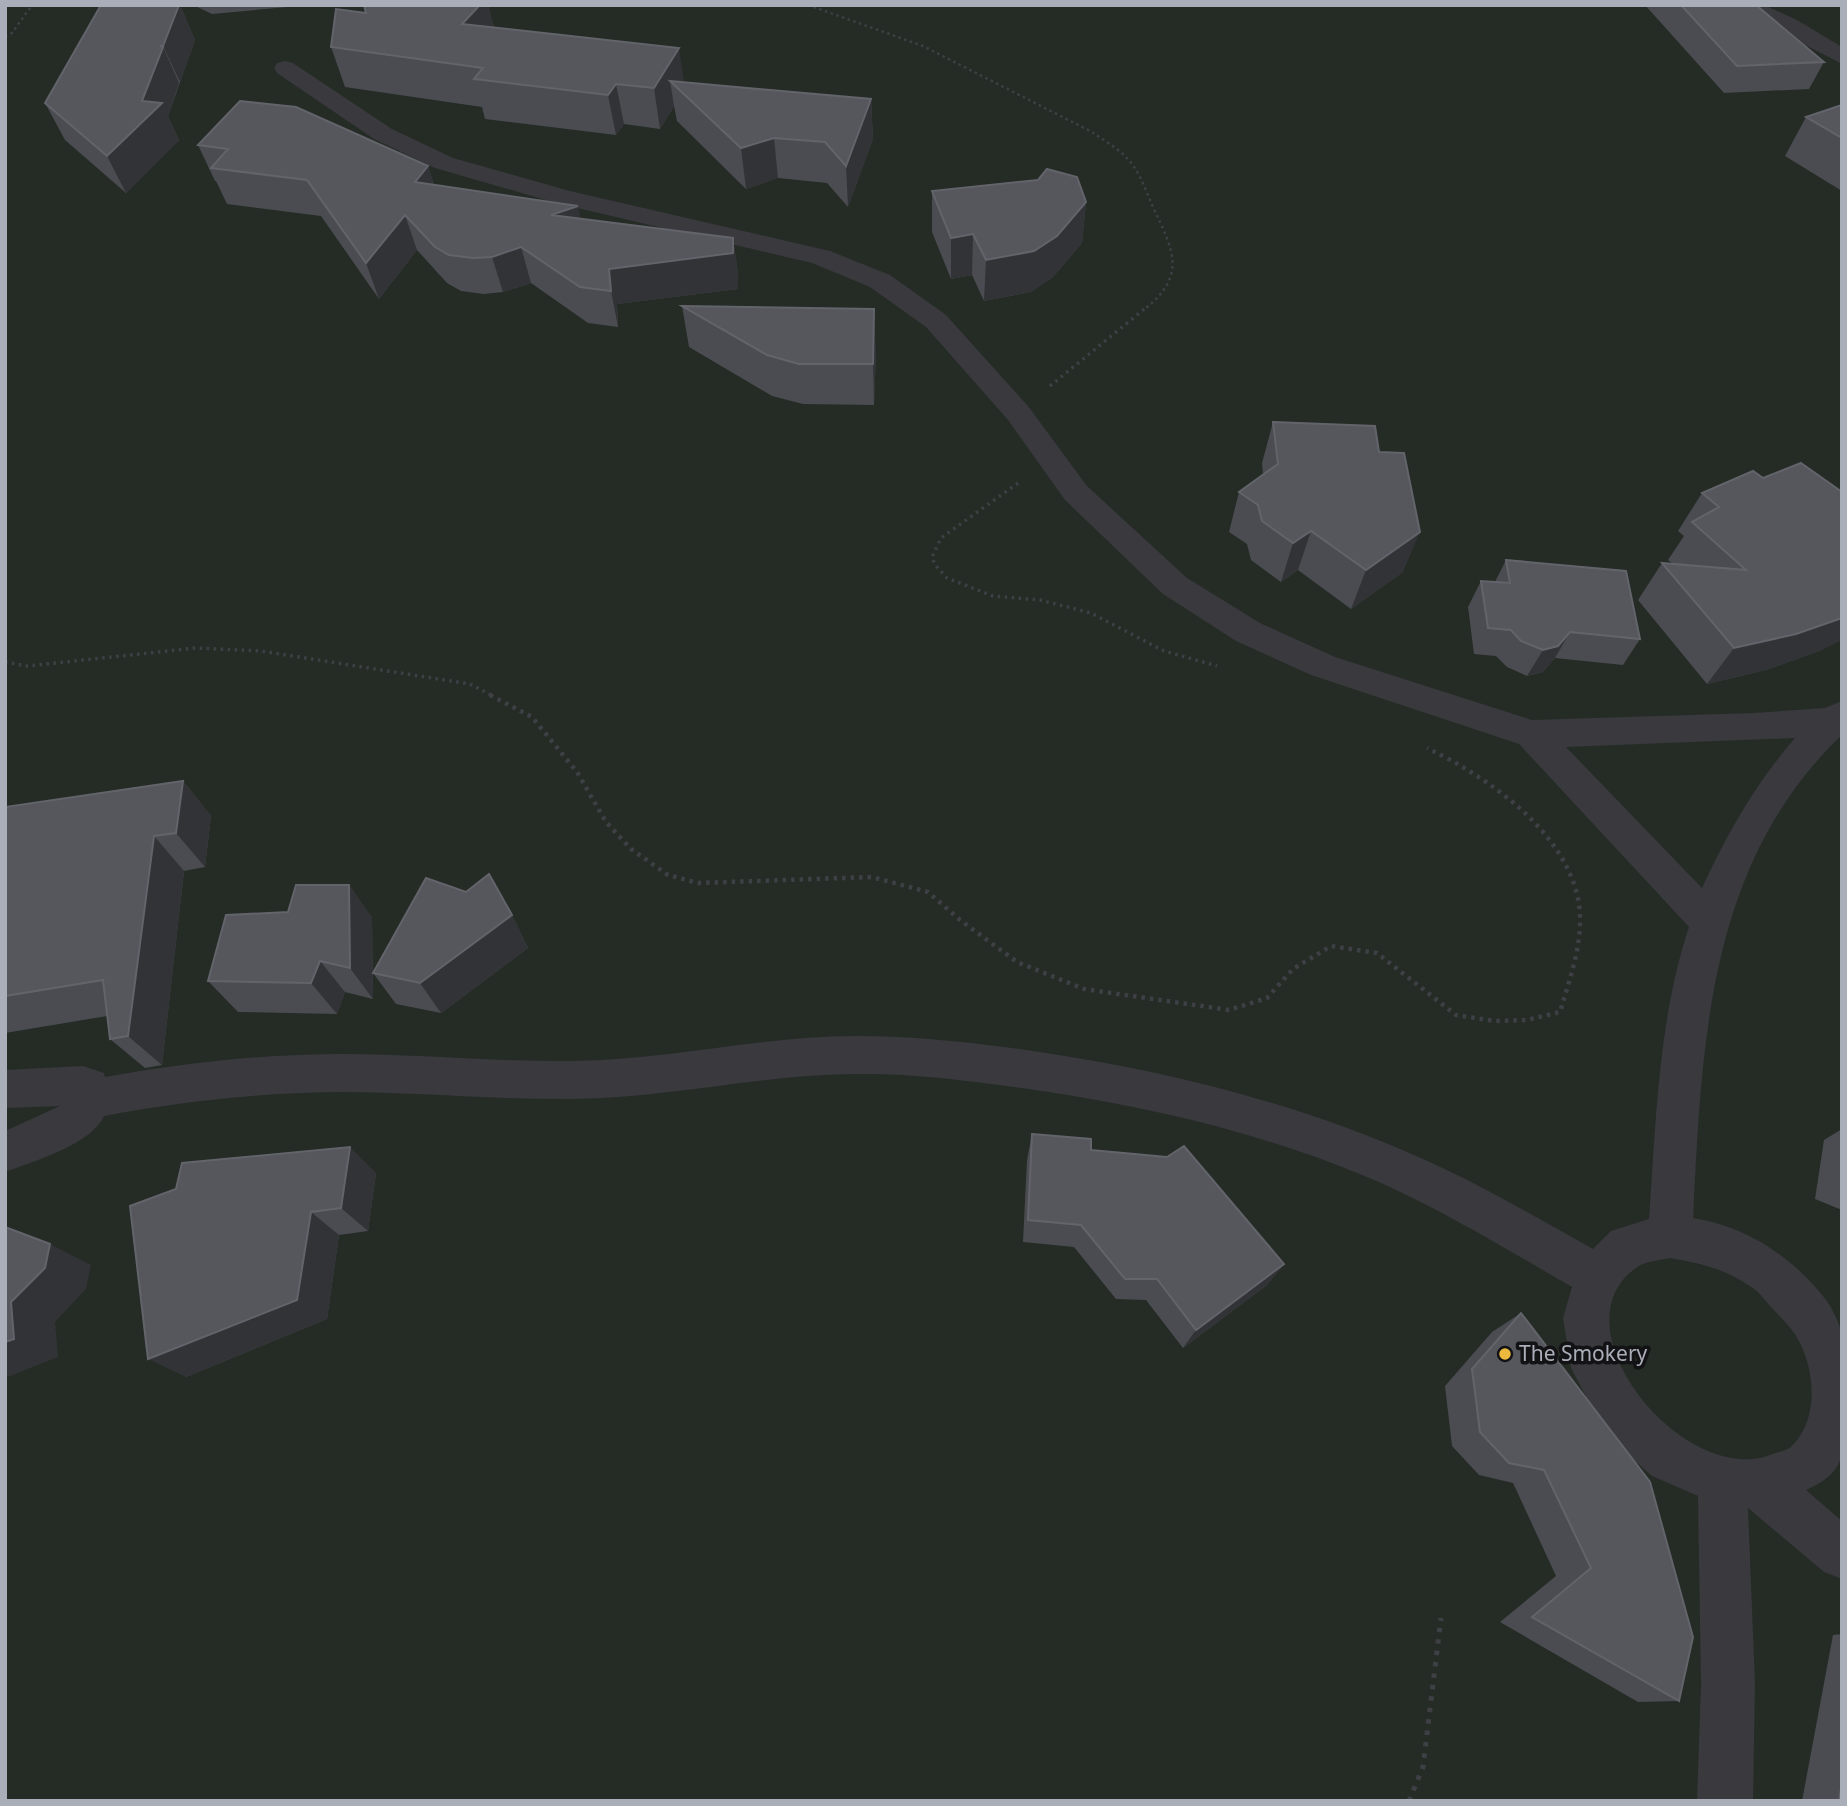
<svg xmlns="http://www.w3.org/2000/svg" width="1847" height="1806" viewBox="0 0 1847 1806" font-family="'Noto Sans',sans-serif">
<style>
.green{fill:#242c25}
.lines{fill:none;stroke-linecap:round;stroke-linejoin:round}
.path-far3{stroke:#3f4045;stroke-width:2.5;stroke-dasharray:2.5 3.5;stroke-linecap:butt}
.path-far2{stroke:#3f4045;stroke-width:3.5;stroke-dasharray:2.5 4.5;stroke-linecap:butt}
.path-far1{stroke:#3f4045;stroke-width:4.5;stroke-dasharray:3.5 5;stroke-linecap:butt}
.path{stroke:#3f4045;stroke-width:5;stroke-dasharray:4.5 7;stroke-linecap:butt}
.minor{fill:#39393e;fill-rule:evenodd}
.wall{fill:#4b4c51}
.shaded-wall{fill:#323336}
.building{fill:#55575c;stroke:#63646b;stroke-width:2}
.poi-dot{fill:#ebb93e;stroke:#131315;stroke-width:2.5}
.labels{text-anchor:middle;stroke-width:7;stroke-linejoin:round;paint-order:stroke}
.near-poi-label{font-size:21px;fill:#aaaeb9;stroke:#131315;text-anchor:start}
</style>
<rect width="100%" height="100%" fill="#181819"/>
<path class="green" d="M5 5H1842V1801H5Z"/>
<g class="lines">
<path class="path-far3" d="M808 5 923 46 1092 132C1106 142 1125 152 1134 167 1142 178 1147 194 1153 207 1172 248 1188 274 1146 308
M5 36 12 33 32 5"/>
<path class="path-far2" d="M1050 386 1148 306
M1018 483 941 538 932 557 935 565 947 578 993 596 1040 600 1091 613 1164 651 1217 666
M5 662 27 666 196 648 261 651 470 684 493 696"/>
<path class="path-far1" d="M490 695 532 717 577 772 606 822 631 849 668 875 698 883 872 877 928 892 960 920 1017 962 1084 989 1229 1010 1267 998 1293 969 1331 946 1377 953 1456 1015 1494 1021 1527 1020 1560 1012C1569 981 1581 949 1580 917 1578 839 1490 778 1427 748"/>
<path class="path" d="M1409 1801 1423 1767 1441 1618"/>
<path class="minor" d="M1735 5H1764L1797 20 1842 47V64L1738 10Z
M285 61 293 63 392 129 453 158 570 191 830 251 890 275 946 315 1028 406 1087 486 1187 578 1260 623 1335 657 1532 720 1753 713 1825 708 1842 701V735C1707 863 1702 1045 1693 1218 1748 1227 1793 1257 1827 1301 1832 1308 1838 1321 1841 1330 1844 1341 1844 1441 1842 1454 1838 1473 1822 1483 1806 1490L1842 1521V1579L1824 1572 1748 1508 1755 1684 1753 1801H1697L1701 1684 1698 1496 1652 1476 1607 1436 1571 1368 1563 1318 1572 1287C1513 1253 1454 1217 1392 1188 1282 1138 1162 1109 1042 1091 980 1082 917 1073 853 1074 759 1075 667 1098 574 1099 495 1100 417 1092 338 1092 260 1093 182 1101 104 1116 91 1145 34 1161 5 1172V1131L60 1106 5 1108V1070L83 1066 104 1073 105 1077C184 1063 263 1054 342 1054 419 1054 496 1062 573 1061 668 1060 761 1036 856 1036 917 1036 979 1043 1040 1052 1172 1072 1301 1104 1423 1159 1482 1185 1537 1218 1593 1249L1611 1231 1649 1219C1656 1122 1658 1020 1689 927L1519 744 1311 675 1236 641 1163 594 1065 500 1008 420 926 327 870 287 812 263 556 203 435 168 374 139 277 73 274 68 277 63ZM1795 738C1755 784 1727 834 1702 888L1566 747ZM1670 1258C1703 1264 1726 1269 1754 1289 1761 1294 1766 1302 1772 1308 1780 1317 1790 1326 1796 1336 1815 1367 1820 1418 1792 1446 1788 1450 1779 1452 1773 1454 1684 1491 1549 1323 1639 1266 1647 1261 1661 1260 1670 1258Z"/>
</g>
<path class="wall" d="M101 5H180L195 40 168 116 179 140 126 193 65 140 45 103Z
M193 5H309L212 14Z
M488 5 494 27 684 82 871 99 873 139 848 207 827 183 778 178 746 189 677 121 674 106 660 129 624 124 616 135 485 119 482 107 345 87 331 47Z
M1645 5H1756L1824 62 1809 89 1724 93Z
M1842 105V191L1785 156 1806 117Z
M198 145 428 166 434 185 581 219 733 238 738 274V289L617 304 618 327 588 323 531 283 503 292 484 294 461 291 447 283 417 250 379 299 321 216 227 204 216 181H215Z
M932 191 1086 202 1082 243 1053 277 1031 292 984 301 972 275 951 279 932 232Z
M682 306 876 349 874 405 803 404 772 396 689 347Z
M1273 422 1379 452 1403 572 1351 609 1298 570 1281 582 1251 560 1247 544 1229 532 1239 492 1263 475 1262 463Z
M1763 478 1822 650 1766 670 1707 684 1638 600 1662 563 1673 564 1668 560 1684 536 1678 531 1702 493Z
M1506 560 1640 639 1623 665 1555 658 1543 672 1527 676 1507 667 1496 656 1474 654 1468 607 1481 581 1495 582Z
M183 781 211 816 205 867 184 871 162 1065 145 1068 110 1039 107 1016 5 1033V807Z
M349 885 372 918 373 999 345 992 337 1014 238 1012 208 981 288 912Z
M512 915 528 948 441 1013 396 1004 373 973Z
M1842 1129V1210L1815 1199 1824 1140Z
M1032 1134 1091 1150 1284 1264 1267 1285 1183 1348 1146 1300 1116 1299 1074 1247 1023 1242 1027 1160Z
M376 1173 368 1231 339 1235 327 1319 186 1377 130 1206Z
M1521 1313 1679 1701 1638 1702 1500 1622 1556 1576 1513 1483 1479 1475 1452 1446 1445 1386 1492 1332Z
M1842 1634V1801H1802L1833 1635Z"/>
<path class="shaded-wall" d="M179 5H180L195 40 180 82 163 46Z
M480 5H488L497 37 462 24Z
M163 47 179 83 168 116 179 140 126 193 107 156 142 101Z
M679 48 685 88 670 81 674 106 660 129 654 88Z
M616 84 624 124 616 135 608 95Z
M871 99 873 139 848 207 846 166Z
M774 138 778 178 746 189 741 148Z
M428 166 439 202 415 182Z
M1086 202 1082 243 1053 277 1031 292 984 301 986 260Z
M578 206 586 242 551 215Z
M405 215 417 250 379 299 366 263Z
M973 234 972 275 951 279V238Z
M733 238 738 274V289L617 304 618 327 611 291 609 269Z
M521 247 531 283 503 292 492 257Z
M874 309 876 349 874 405 873 364Z
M1311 531 1298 570 1281 582 1293 543Z
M1420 532 1403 572 1351 609 1366 570Z
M1842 618V640L1822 650 1766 670 1707 684 1734 648Z
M1570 632 1555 658 1543 672 1527 676 1543 650Z
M183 781 211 816 205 867 176 833Z
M154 836 184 871 162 1065 128 1036Z
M349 885 372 918 373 999 350 968Z
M512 915 528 948 441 1013 420 983Z
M320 961 345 992 337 1014 311 983Z
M350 1147 376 1173 368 1231 341 1208Z
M311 1212 339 1235 327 1319 186 1377 148 1359Z
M50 1244 91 1265 86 1289 55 1322 58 1357 5 1378V1342L11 1302Z
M1284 1264 1267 1285 1183 1348 1196 1330Z"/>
<path class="building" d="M101 5H179L163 46H160L163 47 142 101 162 103 107 156 45 103Z
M364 5H480L462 24 679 48 654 88 616 84 608 95 474 79 483 68 331 47 336 9 366 13Z
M1681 5H1756L1824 62 1737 66Z
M670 81 871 99 846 166 825 142 774 138 741 148Z
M240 101 296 107 428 166 415 182 578 206 551 215 733 238V253L609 269 611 291 580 287 521 247 492 257 473 258 449 255 435 247 405 215 366 263 307 180 211 168 228 149 198 145Z
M1842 105V138L1806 117Z
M1047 169 1077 177 1086 202 1057 236 1034 251 986 260 973 234 951 238 932 191 1038 180Z
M682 306 874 309 873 364H799L767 355Z
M1273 422 1375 426 1379 452 1404 453 1420 532 1366 570 1311 531 1293 543 1262 521 1258 505 1239 492 1278 464Z
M1801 463 1842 492V618L1796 634 1734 648 1662 563 1746 570 1692 522 1719 507 1702 493 1753 471 1763 478Z
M1506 560 1626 571 1640 639 1570 632 1558 646 1543 650 1521 641 1511 630 1488 628 1481 581 1510 583Z
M183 781 176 833 154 836 128 1036 110 1039 103 980 5 996V807Z
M489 874 512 915 420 983 373 973 426 878 466 892Z
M296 885H349L350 968 320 961 311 983 208 981 226 915 288 912Z
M1032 1134 1091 1139V1150L1167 1157 1184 1146 1284 1264 1196 1330 1157 1279H1125L1081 1225 1028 1220Z
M350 1147 341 1208 311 1212 297 1300 148 1359 130 1206 176 1189 182 1163Z
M5 1227 50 1244 45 1268 11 1302 14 1339 5 1342Z
M1521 1313 1650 1482 1693 1637 1679 1701 1532 1617 1591 1568 1544 1470 1509 1463 1480 1432 1472 1369Z
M1842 1783V1801H1839Z"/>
<circle class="poi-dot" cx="1505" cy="1354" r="7"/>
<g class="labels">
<g class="near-poi-label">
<text x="1519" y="1361">The Smokery</text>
</g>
</g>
<rect width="1847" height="1806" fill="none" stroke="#aaaeb9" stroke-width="14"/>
</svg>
